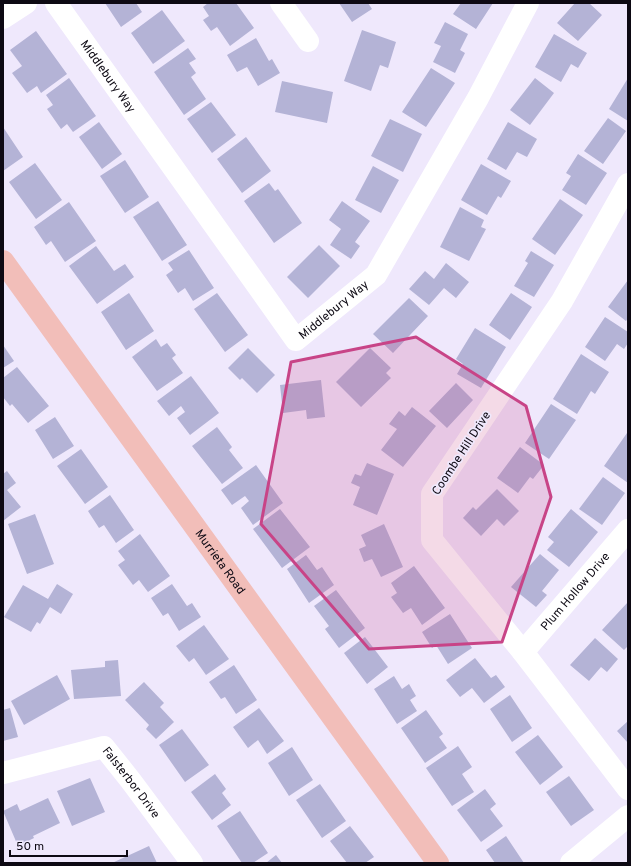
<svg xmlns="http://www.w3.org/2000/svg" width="631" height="866" viewBox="0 0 631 866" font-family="Overpass,sans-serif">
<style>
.building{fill:#b4b3d6}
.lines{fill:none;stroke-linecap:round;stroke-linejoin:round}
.minor{stroke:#fff;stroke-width:22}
.major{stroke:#f2beb9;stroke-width:22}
.marked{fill:#c84487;fill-opacity:0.2;stroke:#c84487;stroke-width:3;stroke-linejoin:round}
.labels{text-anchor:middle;stroke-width:3.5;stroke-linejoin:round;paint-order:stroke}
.street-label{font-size:12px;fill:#0d0913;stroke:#efe8fc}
</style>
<rect width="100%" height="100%" fill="#efe8fc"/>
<path class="building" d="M105 3H136L142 12 121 27Z
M208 3H236L254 28 230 46 217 27 211 31 203 20 209 16 203 7Z
M339 3H368L372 9 352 22Z
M461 3H493L476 29 453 14Z
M575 3H589L602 15 578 41 557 23Z
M162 10 185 41 153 64 131 33Z
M445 22 468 34 460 50 465 53 455 73 433 62 441 46 434 43Z
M362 30 396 42 388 68 380 65 371 91 344 81Z
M36 31 67 74 41 93 37 86 27 93 12 73 22 66 10 50Z
M554 34 587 53 578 68 571 64 561 82 535 67Z
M256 38 269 61 272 59 280 73 258 86 247 67 237 72 227 55Z
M188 48 196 59 189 63 196 73 191 77 206 99 184 115 154 72Z
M431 68 455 83 426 127 402 112Z
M69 78 96 116 73 132 67 124 61 129 47 109 53 105 46 95Z
M535 78 554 93 530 125 510 110Z
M628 78V121L609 109Z
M282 81 333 92 327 123 275 112Z
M211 102 236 135 212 153 187 119Z
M608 118 626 131 603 164 584 151Z
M390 119 422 134 403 172 371 156Z
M99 122 122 154 102 169 79 137Z
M508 122 537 139 527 157 517 152 506 170 487 159Z
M3 127 23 157 3 171Z
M246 137 271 171 242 193 217 159Z
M578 154 607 173 586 205 562 190 571 176 566 173Z
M125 160 149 197 125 213 100 176Z
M35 163 62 200 36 219 9 182Z
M481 164 511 181 501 198 498 196 487 215 461 200Z
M373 166 399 180 381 213 355 200Z
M269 183 275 191 278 189 302 223 274 243 244 201Z
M560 199 583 215 555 255 532 239Z
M158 201 187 245 162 261 133 217Z
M342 201 370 221 355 242 360 246 351 259 330 245 341 229 329 220Z
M69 202 96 241 65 262 51 241 46 245 34 227Z
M460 207 484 220 481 227 486 229 469 261 440 247Z
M319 245 340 266 308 298 287 277Z
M96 246 114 271 125 264 134 277 97 304 69 266Z
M189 250 214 288 193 301 185 288 178 293 166 275 173 270 168 263Z
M531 251 554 265 534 297 514 286 528 263 525 261Z
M446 263 469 282 456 298 444 288 429 305 409 289 425 271 434 279Z
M628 280V318L626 321 608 307Z
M129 293 154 331 126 350 101 312Z
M217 293 248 335 225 352 194 309Z
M511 293 532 307 510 340 489 325Z
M409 298 428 316 393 353 373 334Z
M605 317 628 332V343L624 349 617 344 605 361 585 347Z
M475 328 506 347 481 388 457 374 463 364 456 359Z
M156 339 161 347 167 343 176 355 172 358 183 373 157 391 132 357Z
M3 345 14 361 3 368Z
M248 348 275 375 257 393 242 378 240 380 228 368Z
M370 348 391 368 386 373 391 378 361 407 336 382Z
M581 354 609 372 595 394 591 391 577 414 553 399Z
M17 367 49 406 28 423 12 404 10 406 3 397V378Z
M191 376 219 413 190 435 177 418 185 412 181 406 169 416 157 401Z
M321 380 325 417 307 419 306 410 283 413 280 385Z
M456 383 473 400 447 428 429 411Z
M551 404 576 420 549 459 525 443Z
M412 407 436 426 403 467 381 450 397 429 389 424 399 411 405 416Z
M55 417 74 446 53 459 35 430Z
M217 427 232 447 229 450 243 468 222 484 192 446Z
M627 433 628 434V483L604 466Z
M520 447 544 465 533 479 530 477 518 493 497 478Z
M81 449 108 487 85 504 57 466Z
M367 463 394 474 377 515 353 505 360 487 351 483 355 474 361 476Z
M256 465 283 503 253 525 241 508 249 501 245 496 232 505 221 490Z
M7 471 16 483 7 490 21 507 3 521V474Z
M603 477 625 493 602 525 579 509Z
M497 489 519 511 504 526 497 519 481 536 463 518 473 507 476 510Z
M110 495 134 530 116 543 104 525 99 528 88 511Z
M280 509 310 547 282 568 253 529Z
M571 509 598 532 569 567 547 550 554 542 548 537Z
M35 514 54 564 27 574 8 524Z
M384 524 403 567 381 577 372 559 364 562 359 549 366 546 361 535Z
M140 534 170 576 148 592 139 580 133 585 118 565 125 560 118 551Z
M540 554 559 570 542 591 547 595 536 607 511 587Z
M306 555 317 570 322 567 334 585 309 603 287 569Z
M414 566 445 608 422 625 411 608 403 613 391 597 397 593 391 583Z
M57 584 73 594 61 614 50 607 40 624 37 622 31 632 4 617 23 585 48 599Z
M172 584 187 606 192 603 201 617 179 631 168 613 163 616 151 598Z
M336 590 365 628 339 648 325 629 329 626 314 606Z
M628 602V646L624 650 602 630Z
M450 614 472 648 448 664 436 645 432 648 422 632Z
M204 625 229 659 206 675 194 658 189 662 176 646Z
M365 637 388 667 367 684 344 653Z
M595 638 618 659 607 672 601 667 589 681 570 665Z
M475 658 491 678 496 675 505 687 484 703 472 688 460 697 446 680Z
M118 660 121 696 74 699 71 670 105 667V661Z
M234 665 257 700 236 714 225 697 221 699 209 682Z
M57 675 70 699 24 725 11 701Z
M394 676 402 689 409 684 416 696 410 700 417 711 397 724 374 689Z
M144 682 164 703 160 707 174 722 156 739 146 729 149 725 125 700Z
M510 695 532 728 512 742 490 709Z
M10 708 18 737 3 741V710Z
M259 708 284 741 267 754 258 740 248 748 233 727Z
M426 710 443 734 439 737 447 748 425 763 401 728Z
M628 721V743L617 731Z
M182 729 209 765 185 782 159 745Z
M538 735 563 767 540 785 515 752Z
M458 746 472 767 462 774 474 792 452 806 426 768Z
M292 747 313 780 289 796 268 763Z
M215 774 226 789 222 793 231 805 212 820 191 792Z
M569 776 594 810 571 826 546 792Z
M90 778 105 812 72 826 57 791Z
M320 784 346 821 322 838 296 800Z
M485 789 496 804 490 809 503 826 481 842 457 810Z
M48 798 60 823 33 836 34 838 18 846 3 811 17 804 20 811Z
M240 811 268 853 253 863H242L217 826Z
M350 826 374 857 365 863H347L330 841Z
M506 836 524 863H495L486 850Z
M149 846 157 863H112Z
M276 855 282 863H266Z"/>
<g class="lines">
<g class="minor">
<path id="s1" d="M56 3 296 340 376 275 478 98 528 3"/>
<path d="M281 3 308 41"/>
<path d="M3 18 26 3"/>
<path d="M628 184 562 301 432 494V540L523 652 628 789"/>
<path id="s2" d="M523 652 628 530"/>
<path id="s3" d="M3 773 104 747 131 781 192 863"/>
<path d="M571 863 628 816"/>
</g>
<path class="major" id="s4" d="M3 261 438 863"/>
</g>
<path class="marked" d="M416 337 526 406 551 497 502 642 369 649 261 524 291 362Z"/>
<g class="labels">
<g class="street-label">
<text dy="4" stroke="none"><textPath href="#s1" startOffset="90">Middlebury Way</textPath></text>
<text dy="4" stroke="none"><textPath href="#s1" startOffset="462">Middlebury Way</textPath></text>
<text transform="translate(461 453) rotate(-57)" y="4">Coombe Hill Drive</text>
<text dy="4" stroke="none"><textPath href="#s4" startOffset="371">Murrieta Road</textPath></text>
<text dy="4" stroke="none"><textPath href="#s2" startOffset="80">Plum Hollow Drive</textPath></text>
<text dy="4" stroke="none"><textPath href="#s3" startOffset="149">Falsterbor Drive</textPath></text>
</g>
</g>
<rect width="631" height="866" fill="none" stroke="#0d0913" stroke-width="8"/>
<path d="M10 850v6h117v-6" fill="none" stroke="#0d0913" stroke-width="2"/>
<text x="16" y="850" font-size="12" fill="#0d0913" stroke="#efe8fc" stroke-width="3" paint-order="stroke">50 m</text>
</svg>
